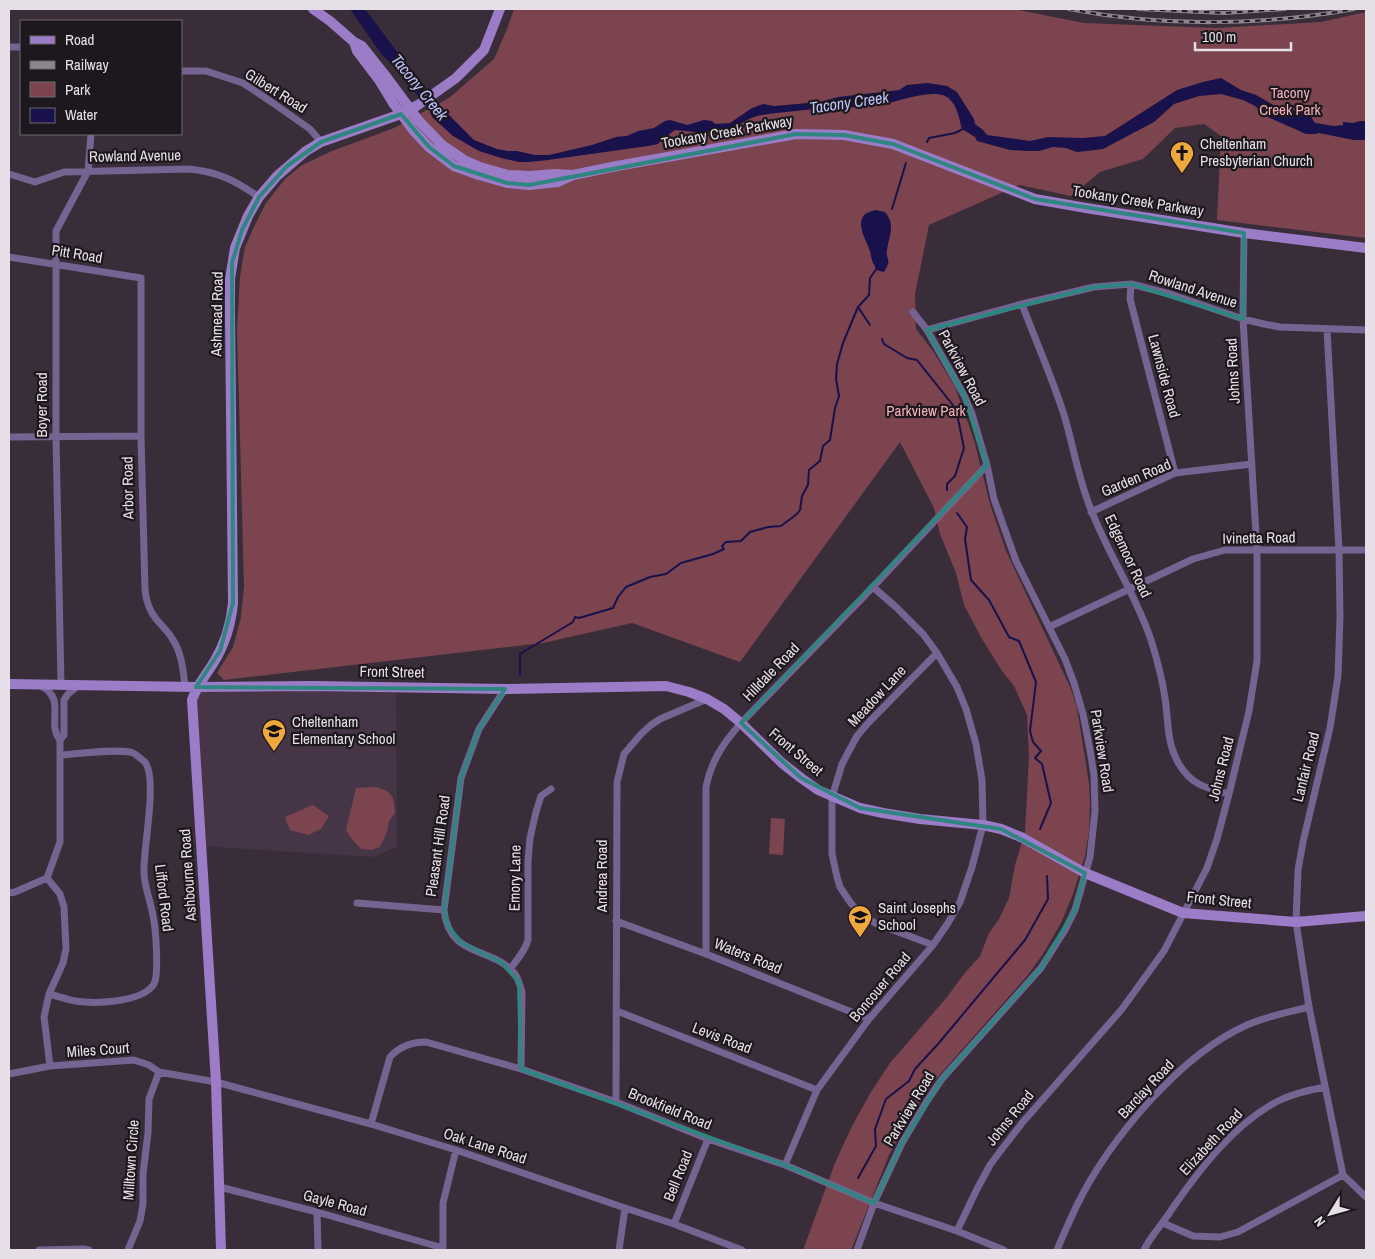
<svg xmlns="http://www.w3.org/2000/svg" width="1375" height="1259" viewBox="0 0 1375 1259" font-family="'Archivo Narrow',sans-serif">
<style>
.built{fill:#453546}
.green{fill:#7b444f}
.water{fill:#18114c}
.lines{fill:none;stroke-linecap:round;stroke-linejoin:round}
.stream{stroke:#18114c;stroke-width:2}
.street{stroke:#756391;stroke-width:7}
.secondary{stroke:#9b7dc7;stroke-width:10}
.rail-casing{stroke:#8f8590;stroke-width:4}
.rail{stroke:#1d181d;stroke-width:2;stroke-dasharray:5.5;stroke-linecap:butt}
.marked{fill:none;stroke:#2f8680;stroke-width:4;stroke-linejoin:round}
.labels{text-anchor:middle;stroke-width:4.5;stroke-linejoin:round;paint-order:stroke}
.street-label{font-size:15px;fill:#e7dfe7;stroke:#1d181d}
.park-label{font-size:15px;fill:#f4b0bb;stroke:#1d181d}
.poi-label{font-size:15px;fill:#e7dfe7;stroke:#1d181d;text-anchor:start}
.water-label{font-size:16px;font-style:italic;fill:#bec3fc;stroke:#1d181d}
</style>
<rect width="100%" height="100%" fill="#392d3a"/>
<path class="built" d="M196 687H396L397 847 373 857 201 846Z"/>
<path class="green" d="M514 9H1013L1084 23 1216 28 1321 22 1366 12V238L1217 220 1221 136 1204 124 1175 128 1143 159 1100 172 1071 196 1019 185 929 225 915 294 916 329 933 351 955 387 974 440 990 504 1006 551 1071 689 1077 708 1089 783 1090 804 1089 831 1085 856 1073 894 1061 923 1043 954 1027 976 937 1078 916 1107 889 1155 851 1250H803L835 1163 853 1124 871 1092 890 1063 947 997 964 974 980 956 989 933 999 919 1009 898 1015 865 1025 832 1029 756 1027 715 1014 686 1002 671 982 639 964 605 956 573 940 534 934 508 900 442 740 662 632 623 543 643 224 680 217 673 233 647 241 617 244 586 237 329 240 277 245 247 254 227 266 203 285 179 302 165 332 151 394 128 449 98 494 59 507 29Z
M376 787C393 792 394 796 395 813L389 821 387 832 380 847 372 850 361 849 351 838 346 830 356 788Z
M313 805 329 816 321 829 308 835 290 830 285 817Z
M771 818 785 819 783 855 769 854Z"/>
<path class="water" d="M350 9H365L398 53 421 82 424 89 446 112 474 140 497 149 508 151H517L535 155H549L592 145 616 137 627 136 638 131 654 128 665 121 670 120 687 125 704 120 712 121 715 124 730 123 752 108 763 104 774 106 820 102 838 97 891 91 899 90 907 85 928 83 947 86 957 92 974 119 975 124 983 130 987 135 1030 141 1048 137 1083 138 1105 136 1177 90 1203 82 1221 78 1241 90 1256 95 1275 106 1286 108 1311 117 1315 123 1334 126 1343 125V122L1353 123 1360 121H1366V140H1354L1319 133 1316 134H1306L1268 117 1255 106 1243 100 1221 94 1199 96 1174 104 1154 122 1103 149 1077 152 1066 148 1053 147 1039 151H1027L1010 150 977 141 975 137 962 129C959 118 957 102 945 96 927 89 897 103 878 105 861 108 842 107 825 108 815 109 805 110 795 111 782 113 769 113 757 116 745 119 737 128 726 131 718 134 711 129 704 134L695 132 675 130 664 138 658 144 648 146 548 160 529 162H519L501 158 479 151 453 136 432 117 428 107 410 87 394 66 382 55Z
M875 210 885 212C896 225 889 235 887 250 885 260 893 258 884 272L876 270C876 267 874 265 873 263 871 259 871 254 870 251 867 242 858 228 862 219 864 213 869 212 875 210Z"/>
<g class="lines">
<path class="stream" d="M927 142 929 138 955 133 963 129
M892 209 906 163
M870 325 858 307 869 295 870 278 877 268
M882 339 884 344 907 358 917 360 956 409 964 448 955 476 947 484V490
M957 513 967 527 965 539 971 580 989 600 1009 637 1019 641 1036 682 1030 731 1033 742 1041 751 1035 758 1042 764 1051 803 1040 829
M520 675V654L573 622 575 617 579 618 613 608 618 597 626 587 650 577 666 574 681 563 713 554 724 549 722 546 726 542 741 541 750 532 768 527 781 526 797 514 800 510 802 496 808 485 809 470 820 461 823 446 830 440 835 408 839 396 836 379 837 364 843 343 858 307
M858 1178 876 1146 875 1129 886 1099 909 1081 915 1069 938 1044 1025 940 1048 899 1047 876"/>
<path class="street" d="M9 47H21
M181 71H206L243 83 273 103 310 129 321 142
M9 174 35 182 64 172 189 169C219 172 234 180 259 197
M9 257 141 278V436L145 590C146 600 149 610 156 619 162 626 169 632 173 640 182 654 183 670 185 686
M1131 284 1130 299 1175 473
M1022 304C1036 342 1053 379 1065 418 1074 449 1079 482 1092 512 1109 556 1136 595 1151 640 1157 659 1162 678 1165 698 1169 723 1166 742 1179 764 1192 786 1207 788 1229 794
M1327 329 1339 550 1340 617 1338 676 1330 728 1303 842 1298 870 1296 922 1309 1007 1343 1175 1366 1197
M927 330 1022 304 1094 287 1131 284 1170 294 1243 319 1264 324 1280 327 1366 330
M9 437 141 436
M1091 512 1175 473 1252 464
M1049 627 1193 559 1225 550H1366
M61 684 56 437V231L88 171 91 134
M41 686C67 699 46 723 60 740
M505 689 479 729 461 778 444 910C449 959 493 946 515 974 519 980 520 986 522 992L521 1069
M47 878 60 894 64 907 66 949 63 963 49 994 44 1017 50 1066
M9 893 15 892 47 878 60 842V740L64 735V700L68 694 79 685
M357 903 444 910
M616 921 706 954 869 1019
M933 945 877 924 860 914 850 902 840 887 837 877 832 854V797L842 764 857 736 869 722 937 653
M706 954V787C711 761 724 742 741 723L873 587 987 465
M510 969C517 960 525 951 528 940V861L530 838 536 812 541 796 551 789
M49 994C57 996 66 999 75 1001 94 1004 142 1003 154 984 159 975 156 929 153 916 151 902 144 886 144 872 143 848 158 780 145 762 142 760 136 754 133 753 122 748 75 754 61 755
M617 1011 817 1090
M9 1074 50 1066 134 1060 149 1065 159 1072 216 1082 371 1124 456 1150 625 1208 674 1224 742 1250
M616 1102 617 782 624 754 641 734 651 725 660 719 707 699
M371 1124 390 1057C399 1047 412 1042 426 1042L521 1069 616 1102 708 1139 785 1165 874 1203 957 1231 1004 1250
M785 1165 817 1090 869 1019 933 945 948 923 960 902 972 867 983 825 982 780 976 744 966 709 957 687 937 653 923 634 897 608 873 587
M220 1187 317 1212 443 1248
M317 1212 318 1250
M1163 1223 1193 1236 1220 1237 1238 1232 1343 1175
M674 1224 708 1139
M957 1231 977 1189 990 1165 1002 1149 1022 1123 1122 1009 1164 951 1207 868 1217 839 1229 794 1249 711 1257 661V551L1243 319 1244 233
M39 1250 84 1249 89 1250
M128 1250 140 1221 143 1204V1174L148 1133 149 1099 159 1072
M443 1250V1203L456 1150
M619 1250 625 1208
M857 1250 874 1203 902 1143 927 1101 942 1079 1041 968 1065 930 1075 910 1090 857 1095 811 1094 775 1090 750 1083 714 1074 683 1065 659 1016 561 994 499 987 465 972 414 964 395 927 330 913 312
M1057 1250C1063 1235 1070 1220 1077 1205 1109 1140 1181 1054 1247 1025 1267 1016 1289 1012 1309 1007
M1144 1250C1150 1237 1164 1222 1172 1209 1199 1170 1234 1124 1278 1101 1292 1094 1309 1090 1325 1087"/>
<path class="secondary" d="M313 9 330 21 354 42 362 46 385 75 419 121 442 145 464 160 480 167 508 175 530 176 555 174 572 175
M354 42 357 51 379 80 393 103 413 130 429 147 454 166 479 175 507 183 529 185 558 182 573 175 617 166 796 134 844 135 893 144 1035 199 1086 208 1244 233 1366 248
M9 684 196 687 313 686 505 689 666 686 689 692 707 699 724 709 741 723 782 763 801 778 818 790 860 808 883 813 920 819 983 825 1001 829 1023 838 1085 873 1183 913 1296 922 1366 916
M221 1250 216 1082 192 700C198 683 205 677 214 662 225 644 231 624 233 603L230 315V279L235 248 248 216 259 197 277 176 306 151 321 142 401 114 418 105 456 78 484 50 500 9"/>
<g class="rail-casing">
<path id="rail" d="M1069 9C1162 27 1261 26 1354 9
M1138 9 1224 13 1285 9"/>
</g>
<use href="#rail" class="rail"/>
</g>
<path class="marked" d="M401 114 429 147 454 166 507 183 529 185 796 134 844 135 893 144 1035 199 1244 233 1243 319 1131 284 1094 287 927 330 964 395 987 465 741 723 801 778 860 808 1001 829 1085 873 1075 910 1041 968 942 1079 902 1143 874 1203 785 1165 521 1069 519 982 501 962 461 943 448 926 444 910 461 778 479 729 505 689 196 687 220 651 233 603 232 263 242 230 259 197 287 166 321 142Z"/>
<defs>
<g id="church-pin" transform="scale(1.25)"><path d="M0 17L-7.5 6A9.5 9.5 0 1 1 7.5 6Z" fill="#eea83c" stroke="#1d181d"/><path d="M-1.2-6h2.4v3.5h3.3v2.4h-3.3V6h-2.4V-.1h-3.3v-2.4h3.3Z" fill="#111"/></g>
<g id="school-pin" transform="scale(1.25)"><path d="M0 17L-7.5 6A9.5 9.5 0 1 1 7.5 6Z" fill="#eea83c" stroke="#1d181d"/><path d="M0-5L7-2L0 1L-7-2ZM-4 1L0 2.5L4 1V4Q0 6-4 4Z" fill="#111"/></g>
</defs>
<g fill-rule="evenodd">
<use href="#church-pin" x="1182" y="153"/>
<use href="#school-pin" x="274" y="731"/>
<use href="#school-pin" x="860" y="917"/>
</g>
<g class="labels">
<g class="street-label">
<text transform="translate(276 91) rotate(32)" y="5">Gilbert Road</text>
<text transform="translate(727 132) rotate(-10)" y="5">Tookany Creek Parkway</text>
<text transform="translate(135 156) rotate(-1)" y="5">Rowland Avenue</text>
<text transform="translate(1138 201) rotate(9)" y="5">Tookany Creek Parkway</text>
<text transform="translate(77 254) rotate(9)" y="5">Pitt Road</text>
<text transform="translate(1193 289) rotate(18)" y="5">Rowland Avenue</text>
<text transform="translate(217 314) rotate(-89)" y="5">Ashmead Road</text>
<text transform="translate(962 368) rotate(62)" y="5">Parkview Road</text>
<text transform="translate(1233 371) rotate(-93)" y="5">Johns Road</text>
<text transform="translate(1164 376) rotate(75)" y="5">Lawnside Road</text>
<text transform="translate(42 405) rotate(-90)" y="5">Boyer Road</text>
<text transform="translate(1136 478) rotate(-23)" y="5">Garden Road</text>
<text transform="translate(128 488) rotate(-91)" y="5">Arbor Road</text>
<text transform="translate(1259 538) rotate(-1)" y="5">Ivinetta Road</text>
<text transform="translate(1128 556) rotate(65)" y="5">Edgemoor Road</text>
<text transform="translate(392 672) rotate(1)" y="5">Front Street</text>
<text transform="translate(771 672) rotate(-46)" y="5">Hilldale Road</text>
<text transform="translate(877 696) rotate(-47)" y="5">Meadow Lane</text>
<text transform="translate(1102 751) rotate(81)" y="5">Parkview Road</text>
<text transform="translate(796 752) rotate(40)" y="5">Front Street</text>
<text transform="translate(1306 767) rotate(-76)" y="5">Lanfair Road</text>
<text transform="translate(1221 769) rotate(-76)" y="5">Johns Road</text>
<text transform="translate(438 846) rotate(-82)" y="5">Pleasant Hill Road</text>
<text transform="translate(188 875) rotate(-94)" y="5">Ashbourne Road</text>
<text transform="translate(602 876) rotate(-90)" y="5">Andrea Road</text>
<text transform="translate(515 878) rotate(-89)" y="5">Emory Lane</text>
<text transform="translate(164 898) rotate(83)" y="5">Lifford Road</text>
<text transform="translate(1219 900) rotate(6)" y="5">Front Street</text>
<text transform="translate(748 956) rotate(22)" y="5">Waters Road</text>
<text transform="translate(880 987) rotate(-50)" y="5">Boncouer Road</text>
<text transform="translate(722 1038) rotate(21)" y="5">Levis Road</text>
<text transform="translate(98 1050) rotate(-4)" y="5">Miles Court</text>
<text transform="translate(1146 1089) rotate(-47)" y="5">Barclay Road</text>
<text transform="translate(670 1109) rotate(22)" y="5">Brookfield Road</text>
<text transform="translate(909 1109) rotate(-59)" y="5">Parkview Road</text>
<text transform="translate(1010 1118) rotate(-51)" y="5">Johns Road</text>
<text transform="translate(1211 1142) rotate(-47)" y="5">Elizabeth Road</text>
<text transform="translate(485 1146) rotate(18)" y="5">Oak Lane Road</text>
<text transform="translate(131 1160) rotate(-86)" y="5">Milltown Circle</text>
<text transform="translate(678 1176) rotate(-68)" y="5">Bell Road</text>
<text transform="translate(335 1203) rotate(15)" y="5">Gayle Road</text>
</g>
<g class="park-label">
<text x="1290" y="98">Tacony<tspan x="1290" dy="17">Creek Park</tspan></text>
<text x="926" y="416">Parkview Park</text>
</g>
<g class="poi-label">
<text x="1200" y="149">Cheltenham<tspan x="1200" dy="17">Presbyterian Church</tspan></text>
<text x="292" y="727">Cheltenham<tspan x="292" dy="17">Elementary School</tspan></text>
<text x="878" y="913">Saint Josephs<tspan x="878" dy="17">School</tspan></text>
</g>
<g class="water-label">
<text transform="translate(420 87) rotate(51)" y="6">Tacony Creek</text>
<text transform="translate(849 102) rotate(-8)" y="6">Tacony Creek</text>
</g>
</g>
<rect width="1375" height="1259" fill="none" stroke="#e7dfe7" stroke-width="20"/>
<rect x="20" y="20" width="162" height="115" fill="#1d181d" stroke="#6e686e"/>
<rect x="30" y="36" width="25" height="8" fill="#9b7dc7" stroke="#6e686e"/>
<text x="65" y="45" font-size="15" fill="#e7dfe7">Road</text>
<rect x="30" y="61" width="25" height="8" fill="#8f8590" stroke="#6e686e"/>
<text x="65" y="70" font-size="15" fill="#e7dfe7">Railway</text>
<rect x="30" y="82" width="25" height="15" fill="#7b444f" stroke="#6e686e"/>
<text x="65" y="95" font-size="15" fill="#e7dfe7">Park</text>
<rect x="30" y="108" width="25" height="15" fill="#18114c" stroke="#6e686e"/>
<text x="65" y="120" font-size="15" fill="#e7dfe7">Water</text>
<g transform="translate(1330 1214) rotate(233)" stroke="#1d181d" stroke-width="4" paint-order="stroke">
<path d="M0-4L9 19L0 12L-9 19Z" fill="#e7dfe7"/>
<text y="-8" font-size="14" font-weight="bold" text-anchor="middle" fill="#e7dfe7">N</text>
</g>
<path d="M1195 42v8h96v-8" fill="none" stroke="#e7dfe7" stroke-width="2.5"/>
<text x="1202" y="42" font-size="15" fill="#e7dfe7" stroke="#1d181d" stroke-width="4" paint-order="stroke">100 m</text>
</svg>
